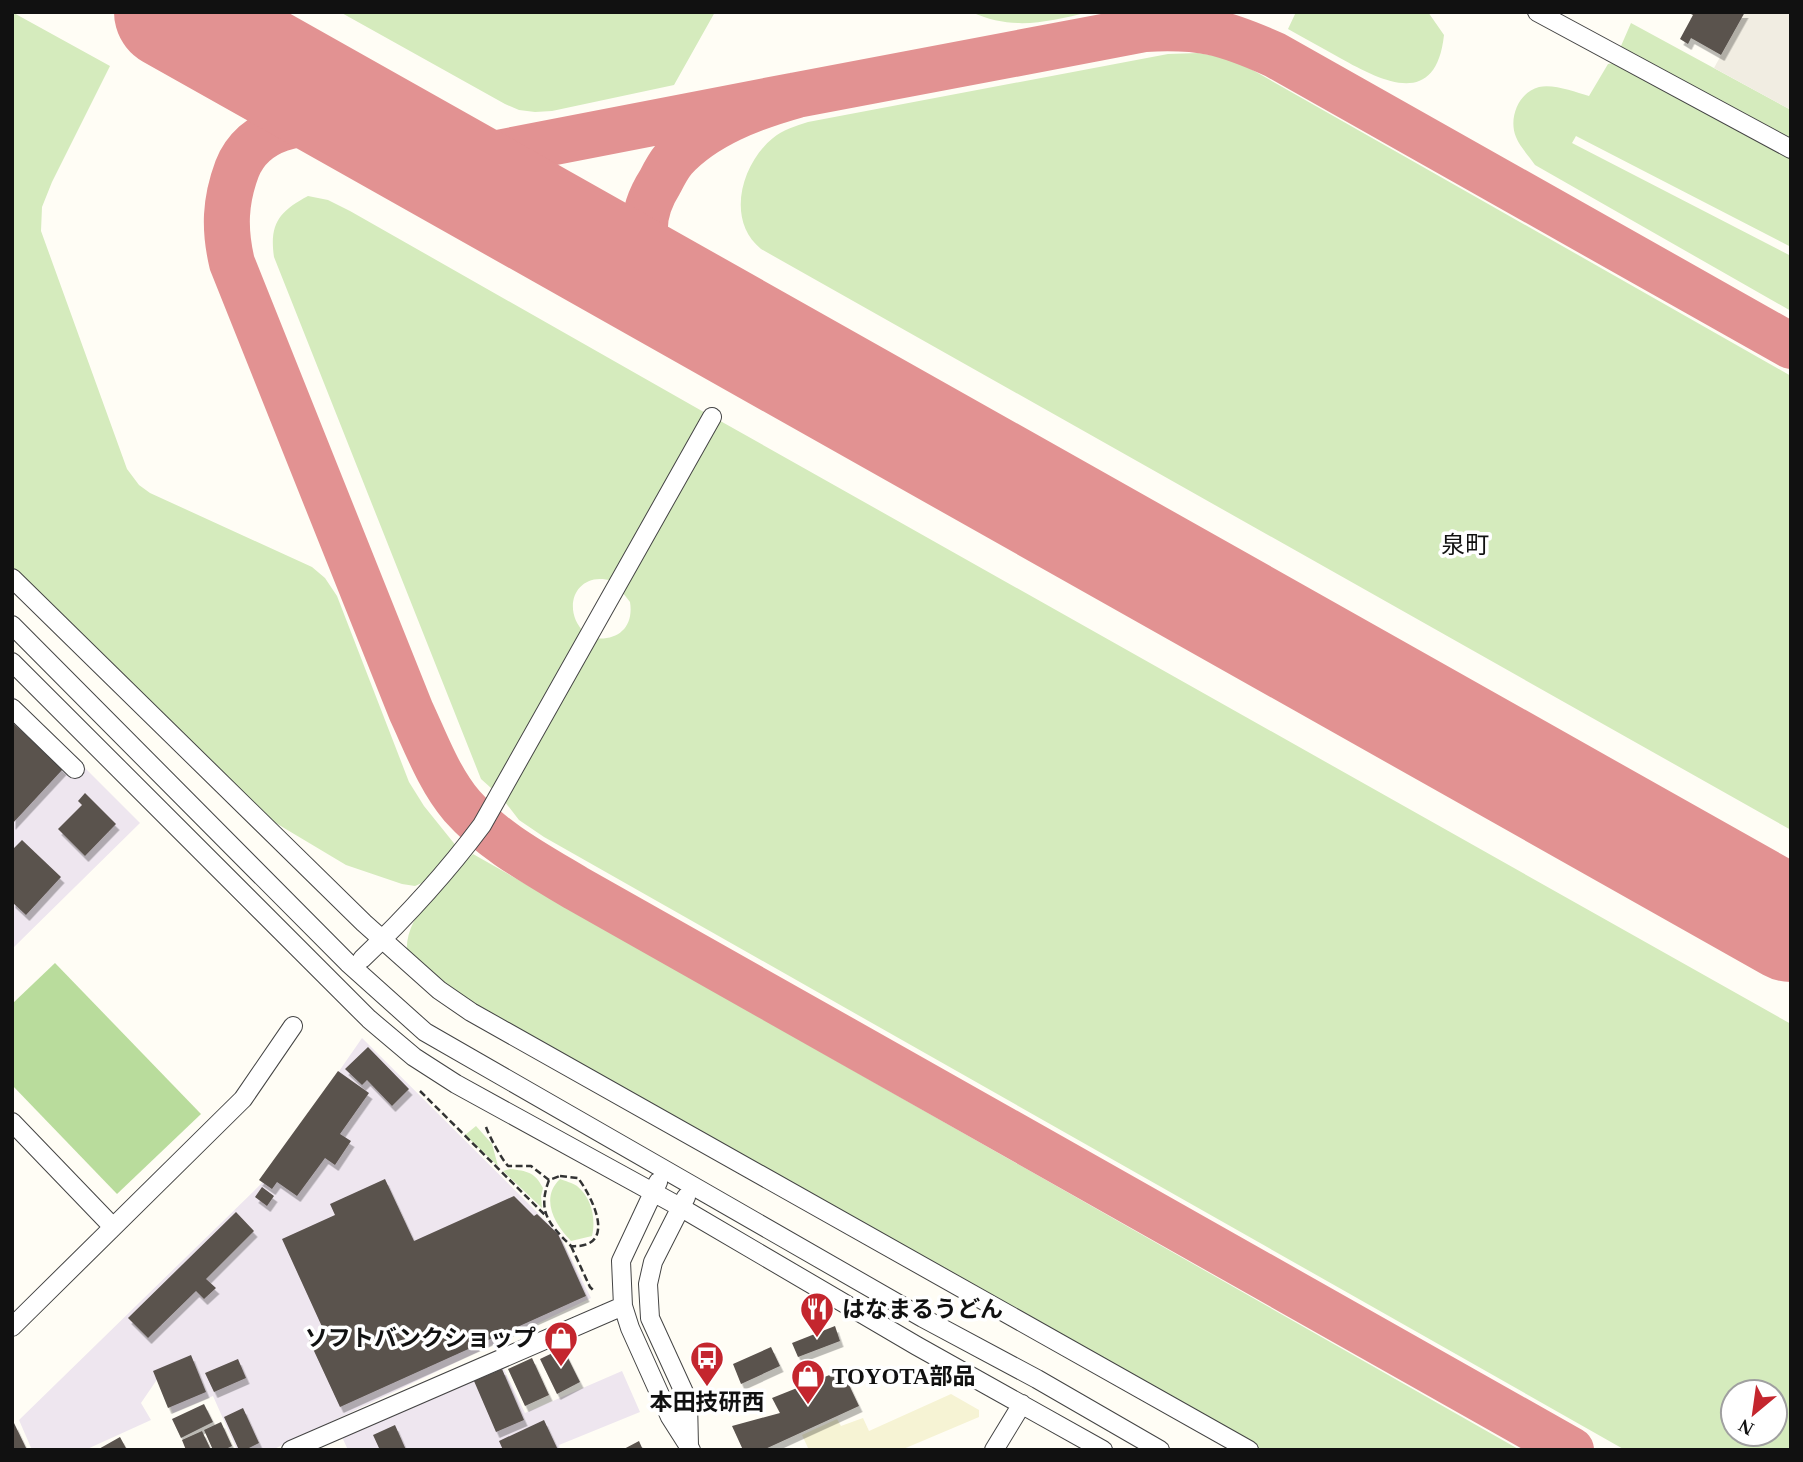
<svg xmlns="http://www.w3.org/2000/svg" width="1803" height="1462" viewBox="0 0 1803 1462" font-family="'Times New Roman','Noto Sans JP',serif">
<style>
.industrial{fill:#eee6ef}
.farmland{fill:#f6f3d4}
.green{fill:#d5ebbd;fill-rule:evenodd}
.forest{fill:#b9dc9c}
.plaza{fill:#f1ede2}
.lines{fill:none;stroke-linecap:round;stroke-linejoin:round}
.taxiway{stroke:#e29292;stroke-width:46}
.runway{stroke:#e29292;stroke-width:114}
.building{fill:#5a524d;filter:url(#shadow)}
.minor-casing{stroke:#444;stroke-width:20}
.path{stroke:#333;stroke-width:2.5;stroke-dasharray:7 3.5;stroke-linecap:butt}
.minor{stroke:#fff;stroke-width:18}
.labels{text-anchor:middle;stroke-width:7;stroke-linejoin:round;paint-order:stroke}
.poi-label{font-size:23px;font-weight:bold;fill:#111;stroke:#fff;text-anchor:start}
.neighbourhood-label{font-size:24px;fill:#111;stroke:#fff}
</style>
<defs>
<filter id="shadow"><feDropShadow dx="3.5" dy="6" stdDeviation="0" flood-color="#0004"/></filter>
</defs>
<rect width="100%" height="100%" fill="#fffdf5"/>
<path class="industrial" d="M12 695 140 823 12 949Z
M362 1038 559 1234 591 1298 272 1450H237L213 1396 173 1413 158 1378 141 1403 151 1420 85 1450H32L19 1420 261 1184Z
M502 1365 525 1413 622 1371 640 1412 559 1445 560 1450H348L342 1437Z"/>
<path class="farmland" d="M951 1394 979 1410V1417L901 1450H809L802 1435 837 1419 841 1426 863 1418 869 1431Z"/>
<path class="green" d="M12 12 110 66 52 182 42 207 41 231 127 469 139 485 150 493 312 567 325 578 337 596 409 782 424 806 457 847 424 882 415 886 402 884 346 865 264 816 12 573Z
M340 12H715L674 85 552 111 535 112 519 110 505 104Z
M971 12H1090C1046 22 1014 31 971 12Z
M1296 12H1428L1444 35C1436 109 1383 82 1340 58 1323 48 1305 39 1288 29Z
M1631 23 1791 110V141L1624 50 1621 46Z
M1198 53 1227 58 1242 64 1791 376V830L761 249C725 220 742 163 773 138 782 130 796 126 808 122L1168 54Z
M1618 62 1791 157V247L1576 136 1572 143 1791 256V311L1535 165C1529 156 1520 147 1516 137 1508 118 1519 92 1539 87 1555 84 1574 92 1589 96L1608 64Z
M308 196 328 200 350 211 709 415 612 581C576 570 560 609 585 633L497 786 491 788 481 779 274 257C269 223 280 211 308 196Z
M715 418 1791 1024V1450H1625L544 837 519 820 505 802 594 638C618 641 634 627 630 602L619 588ZM1733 1392H1775V1434H1733Z
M473 854 1520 1450H1256L448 992 407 952C404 915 448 878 473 854Z
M476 1126 492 1144 498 1166 465 1135Z
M510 1169C527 1171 535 1172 543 1188L541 1196 542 1208 503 1171Z
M560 1179C565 1181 573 1183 577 1186 592 1198 596 1219 592 1236L571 1241C554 1224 540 1198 560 1179Z"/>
<path class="forest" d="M55 963 201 1114 117 1194 12 1085V1004Z"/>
<path class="plaza" d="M1745 12H1791V110L1714 68Z"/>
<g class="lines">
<path class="taxiway" d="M797 95 482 156C461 155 440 154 418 150 392 145 367 133 341 127 302 117 253 128 237 169 225 201 224 229 232 263L411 711C426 743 439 779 462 806 493 841 536 864 576 888L1571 1450
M692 306C650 272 628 232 660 182 664 174 669 165 674 159 705 125 754 107 797 95L1145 29C1201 26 1224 32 1275 55L1791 346"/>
<path class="runway" d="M171 12 1791 925"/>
</g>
<path class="building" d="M1687 12H1745L1721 55 1691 38 1688 44 1680 39 1693 15Z
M12 722 63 769 12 824Z
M85 793 116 824 85 856 58 829 82 805 78 801Z
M22 840 61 877 26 915 12 902V850Z
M368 1047 409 1089 392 1106 367 1080 362 1085 345 1069Z
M338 1071 369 1093 340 1134 351 1141 335 1165 325 1158 297 1196 277 1182 272 1189 259 1180Z
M385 1179 414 1241 514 1196 534 1216 537 1214 558 1234 586 1296 340 1407 308 1338 324 1331 282 1239 335 1215 330 1204Z
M262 1187 274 1196 267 1206 255 1197Z
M236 1212 254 1231 206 1279 216 1288 204 1299 196 1291 148 1338 128 1318Z
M835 1326 840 1341 798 1357 792 1343Z
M771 1347 780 1366 741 1384 733 1364Z
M563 1348 580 1382 557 1394 540 1359Z
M191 1355 206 1392 168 1408 153 1371Z
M532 1358 549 1395 525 1406 508 1369Z
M238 1359 246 1378 214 1392 205 1373Z
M502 1369 524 1420 496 1432 474 1381Z
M842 1370 859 1406 763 1450H743L732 1426 780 1413 772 1398Z
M204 1404 213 1422 181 1438 172 1419Z
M243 1408 259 1443 245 1450H239L224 1417Z
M544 1420 558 1450H503L499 1441Z
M221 1422 232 1446 224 1450H213L204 1430Z
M14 1423 27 1450H12Z
M395 1425 406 1450H375L379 1448 373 1435Z
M202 1431 211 1450H186L182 1440Z
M120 1437 127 1450H97Z
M639 1441 643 1450H622Z"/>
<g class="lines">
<g class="minor-casing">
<path id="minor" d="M1537 12 1791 149
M12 578 364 923 439 990 471 1012 1249 1450
M12 625 348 963 425 1032 923 1318 1037 1379 1160 1450
M12 662 369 1019 414 1057 456 1084 680 1207 917 1346 1103 1450
M12 708 75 769
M362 959C405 918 447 872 482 825L712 417
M12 1122 113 1227
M658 1182 621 1261 623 1306 630 1328 670 1417 691 1450
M686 1197 653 1262 648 1284 650 1318 688 1401 689 1446
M12 1327 243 1099 293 1026
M291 1450 623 1306
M994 1450 1022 1404"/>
</g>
<path class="path" d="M420 1091 546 1216
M486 1127C490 1138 501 1158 508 1166H531L549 1180
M560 1176 578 1178C593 1198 618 1249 571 1246 549 1224 537 1212 549 1180Z
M571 1246 590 1287 595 1292"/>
<use href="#minor" class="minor"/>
</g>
<defs>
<g id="restaurant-pin" transform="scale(1.75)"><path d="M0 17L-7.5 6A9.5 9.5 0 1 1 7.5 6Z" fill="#c4262e" stroke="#fff"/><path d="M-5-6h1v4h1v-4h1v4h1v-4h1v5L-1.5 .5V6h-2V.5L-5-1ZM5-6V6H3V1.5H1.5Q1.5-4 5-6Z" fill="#fff"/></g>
<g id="shop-pin" transform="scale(1.75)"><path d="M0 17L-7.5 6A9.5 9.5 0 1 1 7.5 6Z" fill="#c4262e" stroke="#fff"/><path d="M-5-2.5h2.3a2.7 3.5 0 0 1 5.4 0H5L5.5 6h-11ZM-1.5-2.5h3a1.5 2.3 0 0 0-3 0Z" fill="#fff"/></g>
<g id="bus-pin" transform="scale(1.75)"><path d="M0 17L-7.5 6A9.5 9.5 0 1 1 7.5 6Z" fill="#c4262e" stroke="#fff"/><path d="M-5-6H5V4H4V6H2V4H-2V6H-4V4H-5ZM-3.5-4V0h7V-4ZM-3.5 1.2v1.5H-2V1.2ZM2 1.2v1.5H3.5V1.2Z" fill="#fff"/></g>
</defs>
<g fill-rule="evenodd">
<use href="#restaurant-pin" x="817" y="1309"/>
<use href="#shop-pin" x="561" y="1338"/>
<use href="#bus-pin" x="707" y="1358"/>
<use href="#shop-pin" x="808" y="1376"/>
</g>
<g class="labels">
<g class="poi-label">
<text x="842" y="1317">はなまるうどん</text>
<text x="536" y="1346" text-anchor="end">ソフトバンクショップ</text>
<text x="832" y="1384">TOYOTA部品</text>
<text x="707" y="1410" text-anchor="middle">本田技研西</text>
</g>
<g class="neighbourhood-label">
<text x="1465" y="553">泉町</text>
</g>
</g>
<rect width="1803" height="1462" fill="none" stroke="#111111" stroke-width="28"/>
<g transform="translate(1754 1413) rotate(209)"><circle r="33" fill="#ffffff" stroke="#a0a0a0" stroke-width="2"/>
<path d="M0-5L12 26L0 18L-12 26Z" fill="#c4262e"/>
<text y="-10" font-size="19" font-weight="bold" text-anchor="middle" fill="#111111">N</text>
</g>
</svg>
